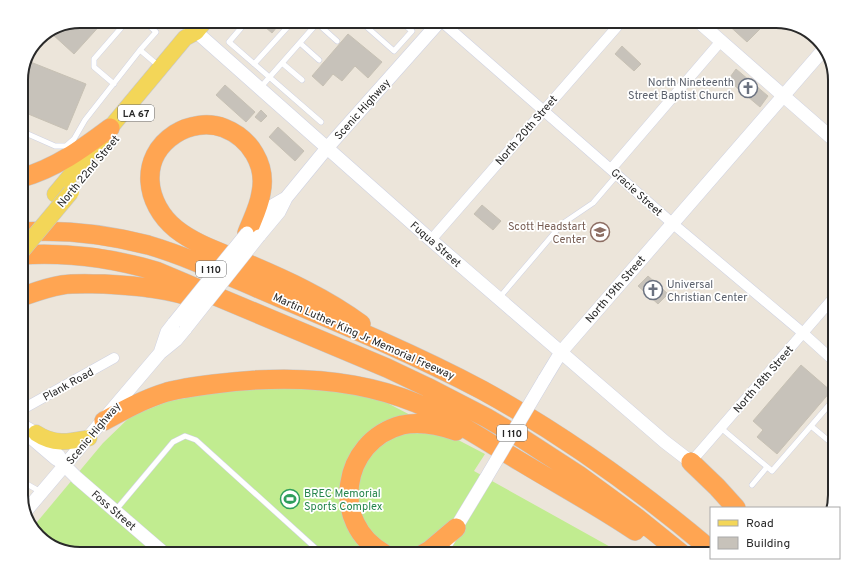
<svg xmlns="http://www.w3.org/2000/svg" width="856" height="575" viewBox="0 0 856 575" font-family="Overpass,sans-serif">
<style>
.pitch{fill:#c1ec90}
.building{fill:#c7c2ba;stroke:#c7c1b4}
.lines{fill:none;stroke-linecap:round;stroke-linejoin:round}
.service-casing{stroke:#cfd2e2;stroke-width:6}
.minor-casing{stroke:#cfd2e2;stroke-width:11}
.tertiary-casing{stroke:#cfd2e2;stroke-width:14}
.primary-casing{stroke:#c7c7c7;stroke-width:17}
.motorway-casing{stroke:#c7c7c7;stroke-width:20}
.service{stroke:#fff;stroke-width:5}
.minor{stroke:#fff;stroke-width:10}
.tertiary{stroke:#fff;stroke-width:13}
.primary{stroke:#f3d658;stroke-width:16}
.motorway{stroke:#ffa552;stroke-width:19}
.tertiary-bridge-casing{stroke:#cfd2e2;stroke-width:14;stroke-linecap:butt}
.primary-bridge-casing{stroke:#c7c7c7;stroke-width:17;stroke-linecap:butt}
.tertiary-bridge{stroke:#fff;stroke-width:13}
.primary-bridge{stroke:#f3d658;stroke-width:16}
.labels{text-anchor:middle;stroke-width:3.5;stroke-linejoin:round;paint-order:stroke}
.shield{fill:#fff;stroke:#696969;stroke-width:1}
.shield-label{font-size:10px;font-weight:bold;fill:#292929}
.worship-label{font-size:11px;fill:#5b616d;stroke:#fff;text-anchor:end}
.street-label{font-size:11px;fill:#292929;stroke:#fff}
.education-label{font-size:11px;fill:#785e54;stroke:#fff;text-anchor:end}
.leisure-label{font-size:11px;fill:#27864d;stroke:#fff;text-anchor:start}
.rim{fill:none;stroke:#292929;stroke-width:2}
</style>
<rect width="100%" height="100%" fill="#ece5da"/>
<path class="pitch" d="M261 388 318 389 372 395 485 454 474 471 623 554H80L47 544 32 528 103 443 131 416 169 401 208 394Z"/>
<path class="building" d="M80 21H104L74 54 51 33Z
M258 21H282L272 33Z
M724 21H755L762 27 747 42Z
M348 34 382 62 368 78 355 66 342 81 333 74 323 86 312 76Z
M622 46 641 64 634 71 615 54Z
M28 61 86 84 67 130 21 111V76Z
M736 69 768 96 760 107 728 80Z
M225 85 255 112 246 122 216 95Z
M261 110 267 116 261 122 255 117Z
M278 127 304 151 295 161 269 137Z
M482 205 501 221 493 230 474 214Z
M648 276 668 294 658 304 638 286Z
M801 365 831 391 777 454 757 437 763 430 753 421Z"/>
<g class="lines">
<g class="service-casing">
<path id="service" d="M247 21 229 42 321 122
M360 21 394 51 412 31 400 21
M317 23 337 41
M300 43 319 60
M140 50 156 32 144 21
M282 63 302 80
M254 64 293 21
M114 84 94 67V59L127 21
M260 88 319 21
M21 131 55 146H66L74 139 85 120 140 50 160 67
M499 298 562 224 593 203 617 175
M811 426 835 398
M721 428 772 471 811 426 835 446
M21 483H25L41 492
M752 485 767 467
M115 511 173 442 185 436 196 440 322 554"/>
</g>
<g class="minor-casing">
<path id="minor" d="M441 21 672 223 803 333 835 362
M611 169 721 41
M431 240 622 21
M21 410 114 358
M21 423 30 428 60 455 65 466
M21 431 55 460 65 466
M691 462 835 296"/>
</g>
<g class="tertiary-casing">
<path id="tertiary" d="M184 21 431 240 665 442 691 462
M698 21 835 141
M253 227 272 206 284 199
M259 236 279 212 286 198 327 148 440 21
M160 353 167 332 174 323
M544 380 561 352 824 49
M65 466 77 478 165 554
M25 512 160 353 176 340 186 328
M440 554 486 478"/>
</g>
<g class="primary-casing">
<path id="primary" d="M55 194 185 38 196 32 205 21
M36 433C54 445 68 442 89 438"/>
</g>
<g class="motorway-casing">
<path id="motorway" d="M21 178C56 168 82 149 110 128
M21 232C64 229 106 234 148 245 192 258 235 279 278 297 347 326 416 355 482 390 564 435 640 490 711 550
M247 233C252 220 259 207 261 193 267 165 250 138 224 128 208 122 189 125 175 134 138 158 145 204 176 229 196 245 223 253 246 263 286 280 326 298 361 324
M21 255C68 252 112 258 156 271L387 368 427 387 487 418 523 439 580 476 636 517 682 554
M21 297C35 292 48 287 62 285 75 283 89 284 103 284 135 286 169 288 200 300
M104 421C124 410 144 399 167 392 182 388 198 386 214 384 282 375 353 377 416 403 454 419 487 442 521 462 559 485 598 506 635 531
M691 462 717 487 736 508
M385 554C329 524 341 441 402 425 420 421 439 425 456 431
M423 554 430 550 456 528"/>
</g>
<use href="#service" class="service"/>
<use href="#minor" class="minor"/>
<use href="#tertiary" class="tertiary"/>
<use href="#primary" class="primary"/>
<use href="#motorway" class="motorway"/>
<g class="tertiary-bridge-casing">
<path id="tertiary-bridge" d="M174 323 247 233
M186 328 259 236
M486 478 544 380"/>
</g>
<g class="primary-bridge-casing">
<path id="primary-bridge" d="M21 252 71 192"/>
</g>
<use href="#tertiary-bridge" class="tertiary-bridge"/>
<use href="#primary-bridge" class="primary-bridge"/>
</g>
<defs>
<g id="church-ring" transform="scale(1)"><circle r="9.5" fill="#fff" stroke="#6b7280" stroke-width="1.5"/><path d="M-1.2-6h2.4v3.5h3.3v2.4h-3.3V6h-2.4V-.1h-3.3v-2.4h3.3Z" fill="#6b7280"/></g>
<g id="school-ring" transform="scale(1)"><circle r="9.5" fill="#fff" stroke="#8d6e63" stroke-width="1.5"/><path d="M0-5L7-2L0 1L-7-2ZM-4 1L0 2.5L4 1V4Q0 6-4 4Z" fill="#8d6e63"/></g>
<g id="stadium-ring" transform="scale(1)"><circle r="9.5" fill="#fff" stroke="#2e9e5b" stroke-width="1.5"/><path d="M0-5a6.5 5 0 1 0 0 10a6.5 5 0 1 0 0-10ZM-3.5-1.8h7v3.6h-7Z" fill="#2e9e5b"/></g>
</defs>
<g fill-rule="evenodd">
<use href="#church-ring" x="748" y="88"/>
<use href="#school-ring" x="600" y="232"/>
<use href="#church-ring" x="653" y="290"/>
<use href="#stadium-ring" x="290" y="499"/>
</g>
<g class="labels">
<g class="shield">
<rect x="118" y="105" width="36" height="16" rx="3"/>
<rect x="196" y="261" width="30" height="16" rx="3"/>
<rect x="497" y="425" width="30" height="16" rx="3"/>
</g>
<g class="shield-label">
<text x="136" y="117">LA 67</text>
<text x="211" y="273">I 110</text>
<text x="512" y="437">I 110</text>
</g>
<g class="worship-label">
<text x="734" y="86">North Nineteenth<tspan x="734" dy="13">Street Baptist Church</tspan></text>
<text x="667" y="288" text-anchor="start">Universal<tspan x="667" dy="13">Christian Center</tspan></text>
</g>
<g class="street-label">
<text transform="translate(362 109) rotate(-48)" y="4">Scenic Highway</text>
<text transform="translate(526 130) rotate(-49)" y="4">North 20th Street</text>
<text transform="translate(88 171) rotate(-50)" y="4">North 22nd Street</text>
<text transform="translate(637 192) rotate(42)" y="4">Gracie Street</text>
<text transform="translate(436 244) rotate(41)" y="4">Fuqua Street</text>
<text transform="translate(615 289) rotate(-49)" y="4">North 19th Street</text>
<text transform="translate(364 336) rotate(24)" y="4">Martin Luther King Jr Memorial Freeway</text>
<text transform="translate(763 379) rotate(-49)" y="4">North 18th Street</text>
<text transform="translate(68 384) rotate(-29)" y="4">Plank Road</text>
<text transform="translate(93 433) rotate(-50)" y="4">Scenic Highway</text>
<text transform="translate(114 510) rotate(41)" y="4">Foss Street</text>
</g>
<g class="education-label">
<text x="586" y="230">Scott Headstart<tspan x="586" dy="13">Center</tspan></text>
</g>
<g class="leisure-label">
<text x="304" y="497">BREC Memorial<tspan x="304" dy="13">Sports Complex</tspan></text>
</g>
</g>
<path d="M0 0H856V575H0ZM80 28H776A52 52 0 0 1 828 80V495A52 52 0 0 1 776 547H80A52 52 0 0 1 28 495V80A52 52 0 0 1 80 28Z" fill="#fff" fill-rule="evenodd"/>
<path class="rim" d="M80 28H776A52 52 0 0 1 828 80V495A52 52 0 0 1 776 547H80A52 52 0 0 1 28 495V80A52 52 0 0 1 80 28Z"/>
<rect x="710" y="507" width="130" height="52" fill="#ffffff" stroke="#a9a9a9"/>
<rect x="718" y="520" width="20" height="6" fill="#f3d658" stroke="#a9a9a9"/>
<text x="746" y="527" font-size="12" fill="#292929">Road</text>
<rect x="718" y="537" width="20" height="12" fill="#c7c2ba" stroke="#a9a9a9"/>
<text x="746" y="547" font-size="12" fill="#292929">Building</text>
</svg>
